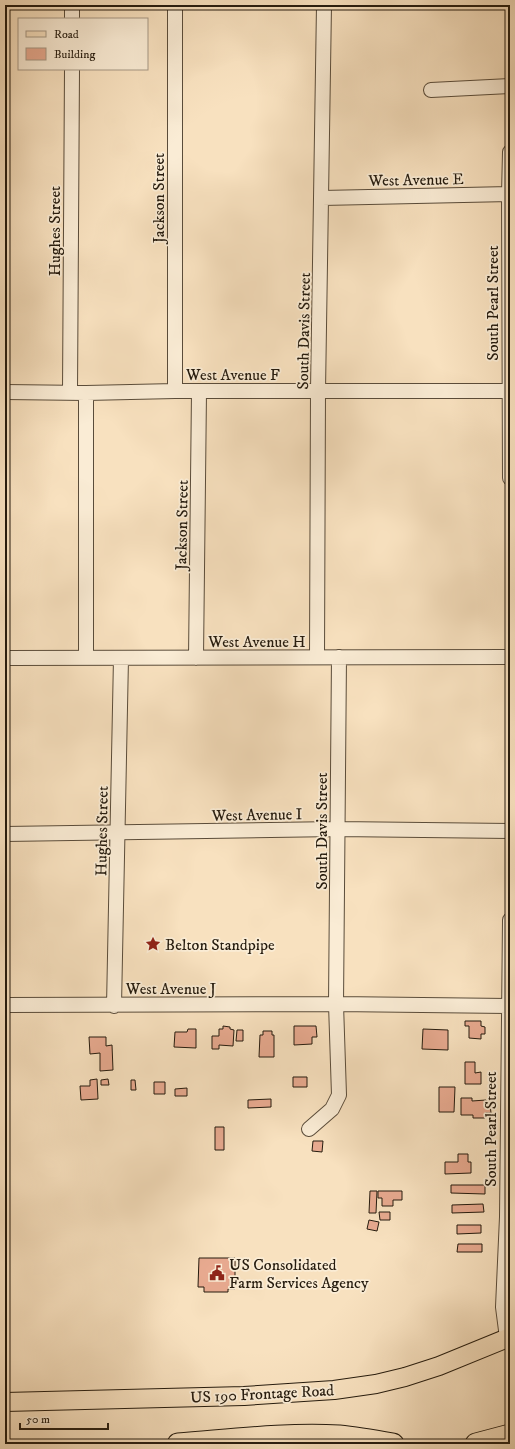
<svg xmlns="http://www.w3.org/2000/svg" width="515" height="1449" viewBox="0 0 515 1449" font-family="'IM FELL DW Pica',serif">
<style>
.building{fill:#e8aa90;stroke:#251b0e}
.lines{fill:none;stroke-linecap:round;stroke-linejoin:round}
.minor-casing{stroke:#5a4c3a;stroke-width:16}
.major-casing{stroke:#251b0e;stroke-width:20}
.highway-casing{stroke:#251b0e;stroke-width:23}
.minor{stroke:#faecd5;stroke-width:14}
.major{stroke:#f8e1bf;stroke-width:18}
.highway{stroke:#f8e1bf;stroke-width:21}
.labels{text-anchor:middle;stroke-width:3.5;stroke-linejoin:round;paint-order:stroke}
.street-label{font-size:16px;fill:#251b0e;stroke:#faecd5}
.poi-label{font-size:16px;fill:#251b0e;stroke:#faecd5;text-anchor:start}
</style>
<rect width="100%" height="100%" fill="#f8e1bf"/>
<filter id="stains"><feTurbulence type="fractalNoise" baseFrequency=".005" numOctaves="4"/><feColorMatrix values="0 0 0 0 .2 0 0 0 0 .09 0 0 0 0 .02 0 0 0 .5 -.17"/></filter>
<radialGradient id="worn" r=".72"><stop offset=".6" stop-color="#630" stop-opacity="0"/><stop offset="1" stop-color="#630" stop-opacity=".3"/></radialGradient>
<path class="building" d="M465 1021H481V1026L485 1027V1034H481V1039L469 1038V1026H465Z
M223 1026 230 1027V1029L234 1030 233 1046 219 1045V1049H212V1036H219V1029H223Z
M294 1026H316L317 1037H312V1044L294 1045Z
M188 1029H196V1048L174 1047 175 1032H187Z
M423 1029 448 1030V1050L422 1049Z
M237 1030H243V1041H236Z
M263 1031H272V1035H274V1057H259L260 1035H263Z
M89 1037H106V1046L112 1045 113 1070 100 1071V1053L90 1054Z
M465 1062H475V1073L481 1072V1084H465Z
M293 1077H307V1087H293Z
M97 1079 98 1099 81 1100 80 1086H90V1080Z
M108 1079 109 1085H101V1080Z
M131 1080H135L136 1090H131Z
M154 1082H165V1094H154Z
M439 1087H455L454 1112H439Z
M187 1088V1096H175V1089Z
M461 1098H472V1101L486 1100V1104H490L491 1113H485V1118H473V1115H461Z
M271 1099V1107L248 1108V1100Z
M215 1127H224V1150H215Z
M313 1141H323L322 1152 312 1151Z
M458 1154H468V1162H471V1173L445 1174V1162H458Z
M451 1185H485V1194L451 1193Z
M370 1191H377L376 1213H369Z
M378 1191H402V1200H393V1206H382V1198H378Z
M483 1204 484 1212 452 1213V1205Z
M379 1212H390V1220H380Z
M369 1220 379 1222 377 1231 367 1229Z
M457 1225H481V1233L457 1234Z
M458 1244H482V1252H457Z
M199 1258H235V1289H228V1292H204V1287H198Z"/>
<g class="lines">
<g class="minor-casing">
<path id="minor" d="M72 19V5
M431 90 510 86
M510 152 509 194 510 478
M322 198 510 194
M175 391V5
M5 392 86 393 175 391H510
M70 392 72 69
M86 393V658
M317 657 318 391 324 5
M5 658 510 657
M196 658 199 392
M5 834 337 829 510 831
M5 1005 336 1004 508 1006
M114 1006 121 658
M309 1129 332 1109 339 1095 336 1004 339 657
M507 1338 503 1307 507 1217 510 920"/>
</g>
<g class="major-casing">
<path id="major" d="M5 1402 244 1396 334 1390 376 1384 405 1377 439 1366 510 1337"/>
</g>
<g class="highway-casing">
<path id="highway" d="M178 1444C231 1440 286 1433 339 1436 357 1438 375 1441 393 1444
M476 1444 510 1435"/>
</g>
<use href="#minor" class="minor"/>
<use href="#major" class="major"/>
<use href="#highway" class="highway"/>
</g>
<defs>
<g id="sight-bare" transform="scale(1.2)"><path d="M0-6L1.8-2.2L6-1.7L2.9 1.2L3.7 5.4L0 3.3L-3.7 5.4L-2.9 1.2L-6-1.7L-1.8-2.2Z" fill="#8f2418" stroke="#faecd5" stroke-width="2.5" paint-order="stroke"/></g>
<g id="civic-bare" transform="scale(1.2)"><path d="M-.6-6.5H3V-4.5H.6V-3L4-1V1h2V6H-6V1h2V-1L-.6-3ZM-1.2 2.5V6h2.4V2.5Z" fill="#8f2418" stroke="#faecd5" stroke-width="2.5" paint-order="stroke"/></g>
</defs>
<g fill-rule="evenodd">
<use href="#sight-bare" x="153" y="944"/>
<use href="#civic-bare" x="217" y="1273"/>
</g>
<g class="labels">
<g class="street-label">
<text transform="translate(416 179) rotate(-1)" y="6">West Avenue E</text>
<text transform="translate(158 198) rotate(-90)" y="6">Jackson Street</text>
<text transform="translate(54 231) rotate(-90)" y="6">Hughes Street</text>
<text transform="translate(492 303) rotate(-90)" y="6">South Pearl Street</text>
<text transform="translate(303 331) rotate(-89)" y="6">South Davis Street</text>
<text x="233" y="380">West Avenue F</text>
<text transform="translate(181 525) rotate(-89)" y="6">Jackson Street</text>
<text x="257" y="647">West Avenue H</text>
<text transform="translate(257 814) rotate(-1)" y="6">West Avenue I</text>
<text transform="translate(101 831) rotate(-89)" y="6">Hughes Street</text>
<text transform="translate(321 831) rotate(-90)" y="6">South Davis Street</text>
<text x="171" y="994">West Avenue J</text>
<text transform="translate(490 1129) rotate(-90)" y="6">South Pearl Street</text>
<text transform="translate(262 1393) rotate(-3)" y="6">US 190 Frontage Road</text>
</g>
<g class="poi-label">
<text x="165" y="950">Belton Standpipe</text>
<text x="229" y="1270">US Consolidated<tspan x="229" dy="18">Farm Services Agency</tspan></text>
</g>
</g>
<rect width="515" height="1449" fill="none" stroke="#f8e1bf" stroke-width="20"/>
<rect x="6" y="6" width="503" height="1437" fill="none" stroke="#251b0e" stroke-width="2"/>
<rect x="10" y="10" width="495" height="1429" fill="none" stroke="#251b0e"/>
<rect x="18" y="18" width="130" height="52" fill="#faecd5" stroke="#a59885"/>
<rect x="26" y="31" width="20" height="6" fill="#f8e1bf" stroke="#a59885"/>
<text x="54" y="38" font-size="12" fill="#251b0e">Road</text>
<rect x="26" y="48" width="20" height="12" fill="#e8aa90" stroke="#a59885"/>
<text x="54" y="58" font-size="12" fill="#251b0e">Building</text>
<path d="M20 1423v6h88v-6" fill="none" stroke="#251b0e" stroke-width="2"/>
<text x="26" y="1423" font-size="12" fill="#251b0e" stroke="#faecd5" stroke-width="3" paint-order="stroke">50 m</text>
<rect width="100%" height="100%" filter="url(#stains)"/>
<rect width="100%" height="100%" fill="url(#worn)"/>
</svg>
